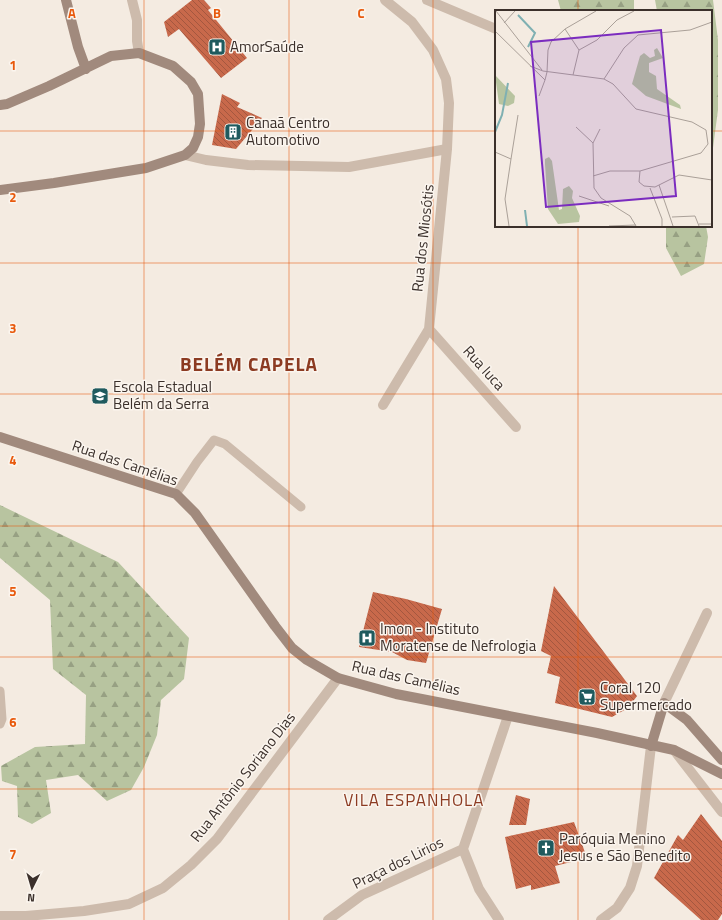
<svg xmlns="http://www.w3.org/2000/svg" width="722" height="920" viewBox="0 0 722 920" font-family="'Titillium Web',sans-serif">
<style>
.forest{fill:url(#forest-firs)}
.building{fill:url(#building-back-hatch)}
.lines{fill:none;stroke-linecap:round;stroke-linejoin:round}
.service{stroke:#cdbbac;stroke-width:9}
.minor{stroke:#cdbbac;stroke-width:10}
.secondary{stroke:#a18a7d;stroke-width:10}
.grid{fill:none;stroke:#e8590c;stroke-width:1;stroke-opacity:0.55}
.labels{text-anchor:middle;stroke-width:3;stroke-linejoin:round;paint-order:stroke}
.poi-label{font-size:15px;fill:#3b302b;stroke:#fbf5ee;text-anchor:start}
.street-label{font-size:15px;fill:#3b302b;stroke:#fbf5ee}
.quarter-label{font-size:17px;letter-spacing:1px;fill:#8c3b22;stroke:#fbf5ee}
.district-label{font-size:19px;font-weight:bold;letter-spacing:1px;fill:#8c3b22;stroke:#fbf5ee}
.inset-river{fill:none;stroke:#7fb0b2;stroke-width:2}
.inset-road{fill:none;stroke:#aaa098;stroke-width:1}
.view{fill:#7b2cbf;fill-opacity:0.15;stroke:#7b2cbf;stroke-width:2}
.inset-edge{fill:none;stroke:#3b302b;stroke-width:2}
.grid-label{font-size:13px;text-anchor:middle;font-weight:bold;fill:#e8590c;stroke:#fbf5ee;stroke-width:3;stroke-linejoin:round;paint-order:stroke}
</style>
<defs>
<pattern id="forest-firs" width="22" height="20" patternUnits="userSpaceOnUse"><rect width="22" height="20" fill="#b8c4a0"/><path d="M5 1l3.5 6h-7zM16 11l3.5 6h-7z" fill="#97a083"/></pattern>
<pattern id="building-back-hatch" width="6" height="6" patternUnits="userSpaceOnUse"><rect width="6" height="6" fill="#c8694b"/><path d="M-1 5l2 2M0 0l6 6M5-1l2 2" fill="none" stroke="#a4573f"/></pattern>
</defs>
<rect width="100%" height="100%" fill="#f4ebe1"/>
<path class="forest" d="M558 0H634V11H561Z
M655 0H713L718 40V110L711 163V11H657Z
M666 226H706L708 237 704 264 681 276 666 248Z
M0 505 118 562 189 638 184 679 161 700 157 735 144 767 131 790 107 801 78 775 46 780 51 813 32 824 18 817 17 786 2 781 1 766 35 747 85 744 86 695 53 669 50 600 0 558Z"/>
<path class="building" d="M192 0H204L211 8 208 10 247 58 221 78 179 29 168 37 164 22Z
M222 94 240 103 237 107 262 118 236 149 212 145Z
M554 586 637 696 628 708 612 717 555 703 560 677 547 673 551 656 541 651Z
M373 592 406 599 442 609 426 663 407 660 392 652 359 647Z
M516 795 530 799 526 825H509Z
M701 814 722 841V914L718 920H701L654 878 678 835 683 840Z
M574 822 587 858 555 866 560 883 531 890V885L516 889 505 837Z"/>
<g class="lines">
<path class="service" d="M176 494 197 462 214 440 225 444 301 507
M0 691 2 719 0 724"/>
<path class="minor" d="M132 0 137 20V41L139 53
M427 0 496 29
M185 155 206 160 248 165 349 167 447 149
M429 329 516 427
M383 405 429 329 447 149 449 103 446 79 433 50 412 22 385 0
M664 703 707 613
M674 750 722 812
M0 916H26L84 911 129 904 163 888 191 865 217 839 338 678
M328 920 362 895 463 849
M499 920 479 889 463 849 508 716
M601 920 617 908 630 888 637 866 651 746"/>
<path class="secondary" d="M66 0 78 47 86 69
M0 105 7 104 49 86 111 56 139 53 173 66 191 82 198 94 200 124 198 137 193 148 185 155 146 168 54 183 0 190
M0 437 176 494 195 513 275 626 292 648 307 660 338 678 396 694 597 733 674 750 722 774
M651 746 664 703 687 720 722 760"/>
</g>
<path class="grid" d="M144 0V920M289 0V920M433 0V920M578 0V11M0 131H496M711 131H722M578 226V920M0 263H722M0 394H722M0 526H722M0 657H722M0 789H722"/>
<defs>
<g id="hospital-square" transform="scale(0.9)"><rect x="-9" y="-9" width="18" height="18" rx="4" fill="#1f5a5e" stroke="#fbf5ee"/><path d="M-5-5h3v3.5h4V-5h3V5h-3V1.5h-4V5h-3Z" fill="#fff"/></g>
<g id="building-square" transform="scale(0.9)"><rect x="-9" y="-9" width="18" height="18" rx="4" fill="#1f5a5e" stroke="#fbf5ee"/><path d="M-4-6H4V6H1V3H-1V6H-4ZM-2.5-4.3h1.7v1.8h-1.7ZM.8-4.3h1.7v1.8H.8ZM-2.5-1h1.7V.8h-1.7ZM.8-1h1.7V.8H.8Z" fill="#fff"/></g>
<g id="school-square" transform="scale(0.9)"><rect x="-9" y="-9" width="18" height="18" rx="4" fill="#1f5a5e" stroke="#fbf5ee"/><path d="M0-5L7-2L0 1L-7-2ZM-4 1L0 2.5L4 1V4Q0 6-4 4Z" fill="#fff"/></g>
<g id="supermarket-square" transform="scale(0.9)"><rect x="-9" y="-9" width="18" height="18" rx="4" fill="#1f5a5e" stroke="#fbf5ee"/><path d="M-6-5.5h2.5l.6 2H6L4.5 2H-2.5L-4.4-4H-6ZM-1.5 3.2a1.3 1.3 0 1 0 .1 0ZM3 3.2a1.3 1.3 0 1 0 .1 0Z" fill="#fff"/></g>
<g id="church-square" transform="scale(0.9)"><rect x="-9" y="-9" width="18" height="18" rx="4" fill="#1f5a5e" stroke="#fbf5ee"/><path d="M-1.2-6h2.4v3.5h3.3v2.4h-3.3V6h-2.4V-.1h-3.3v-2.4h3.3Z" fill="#fff"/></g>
</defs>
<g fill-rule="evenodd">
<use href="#hospital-square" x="217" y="47"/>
<use href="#building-square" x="233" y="132"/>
<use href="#school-square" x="100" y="396"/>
<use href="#hospital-square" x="367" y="638"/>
<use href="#supermarket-square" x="587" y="697"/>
<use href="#church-square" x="546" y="848"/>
</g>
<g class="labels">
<g class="poi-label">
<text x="230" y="52">AmorSaúde</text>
<text x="246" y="128">Canaã Centro<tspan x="246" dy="17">Automotivo</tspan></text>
<text x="113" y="392">Escola Estadual<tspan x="113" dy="17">Belém da Serra</tspan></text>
<text x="380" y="634">Imon - Instituto<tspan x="380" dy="17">Moratense de Nefrologia</tspan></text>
<text x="600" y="693">Coral 120<tspan x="600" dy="17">Supermercado</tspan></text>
<text x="559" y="844">Paróquia Menino<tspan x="559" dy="17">Jesus e São Benedito</tspan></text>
</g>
<g class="street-label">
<text transform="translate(423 238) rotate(-84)" y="5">Rua dos Miosótis</text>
<text transform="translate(484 368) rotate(48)" y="5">Rua Iuca</text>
<text transform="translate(125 463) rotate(19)" y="5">Rua das Camélias</text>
<text transform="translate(406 678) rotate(13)" y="5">Rua das Camélias</text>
<text transform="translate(243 777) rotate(-52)" y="5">Rua Antônio Soriano Dias</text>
<text transform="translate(398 863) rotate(-26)" y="5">Praça dos Lirios</text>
</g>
<g class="quarter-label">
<text x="414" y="806">VILA ESPANHOLA</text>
</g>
<g class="district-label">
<text x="249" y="371">BELÉM CAPELA</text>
</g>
</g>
<g transform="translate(495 10)">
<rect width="217" height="217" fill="#f4ebe1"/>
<path d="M162 38 168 48 154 53V62L161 66 162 79 185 95 186 99 151 86 137 74 145 46 149 43 155 48 160 46 159 40ZM0 65 20 86 19 93 13 96 4 94ZM54 147 57 151 64 200 67 199 68 179 74 176 78 181 77 188 85 206 84 212 63 214 53 199 50 154V149Z" fill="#b8c4a0"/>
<path class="inset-river" d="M23 5 40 23 33 37M0 122 7 105 13 73M30 200 32 216"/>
<path class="inset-road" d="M1 1 47 60M9 13 20 1M70 19 84 40 78 65M0 21 50 70 52 62M84 40 102 30 122 10 139 1M35 56 48 61 109 69 118 74 141 99 197 112 211 120 213 134 206 143 145 161 144 172 149 176 160 177 184 165 217 170M52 62 53 40 56 32 70 19 101 1M109 69 129 38 143 25 195 20 217 12M44 86 50 70M81 117 98 133M105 119 98 133 99 178 106 188 135 206 141 216M0 142 16 149 10 189 14 216M16 149 23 105M98 166 115 161H145M164 175 178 216M155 178 167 209V216M84 186 114 196M177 207 200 206 204 216M204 214H217M114 216 141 215"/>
<path class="view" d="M166 20 181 186 51 197 36 32Z"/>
<rect width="217" height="217" class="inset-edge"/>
</g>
<g class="grid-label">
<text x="72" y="18">A</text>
<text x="217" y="18">B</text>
<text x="361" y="18">C</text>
<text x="13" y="70">1</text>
<text x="13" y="202">2</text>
<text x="13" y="333">3</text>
<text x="13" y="465">4</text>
<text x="13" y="596">5</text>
<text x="13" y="727">6</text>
<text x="13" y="859">7</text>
</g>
<g transform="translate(32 888) rotate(185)" stroke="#fbf5ee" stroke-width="3" paint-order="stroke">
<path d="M0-3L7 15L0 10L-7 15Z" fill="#3b302b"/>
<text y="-6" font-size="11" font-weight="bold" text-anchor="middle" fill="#3b302b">N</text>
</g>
</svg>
